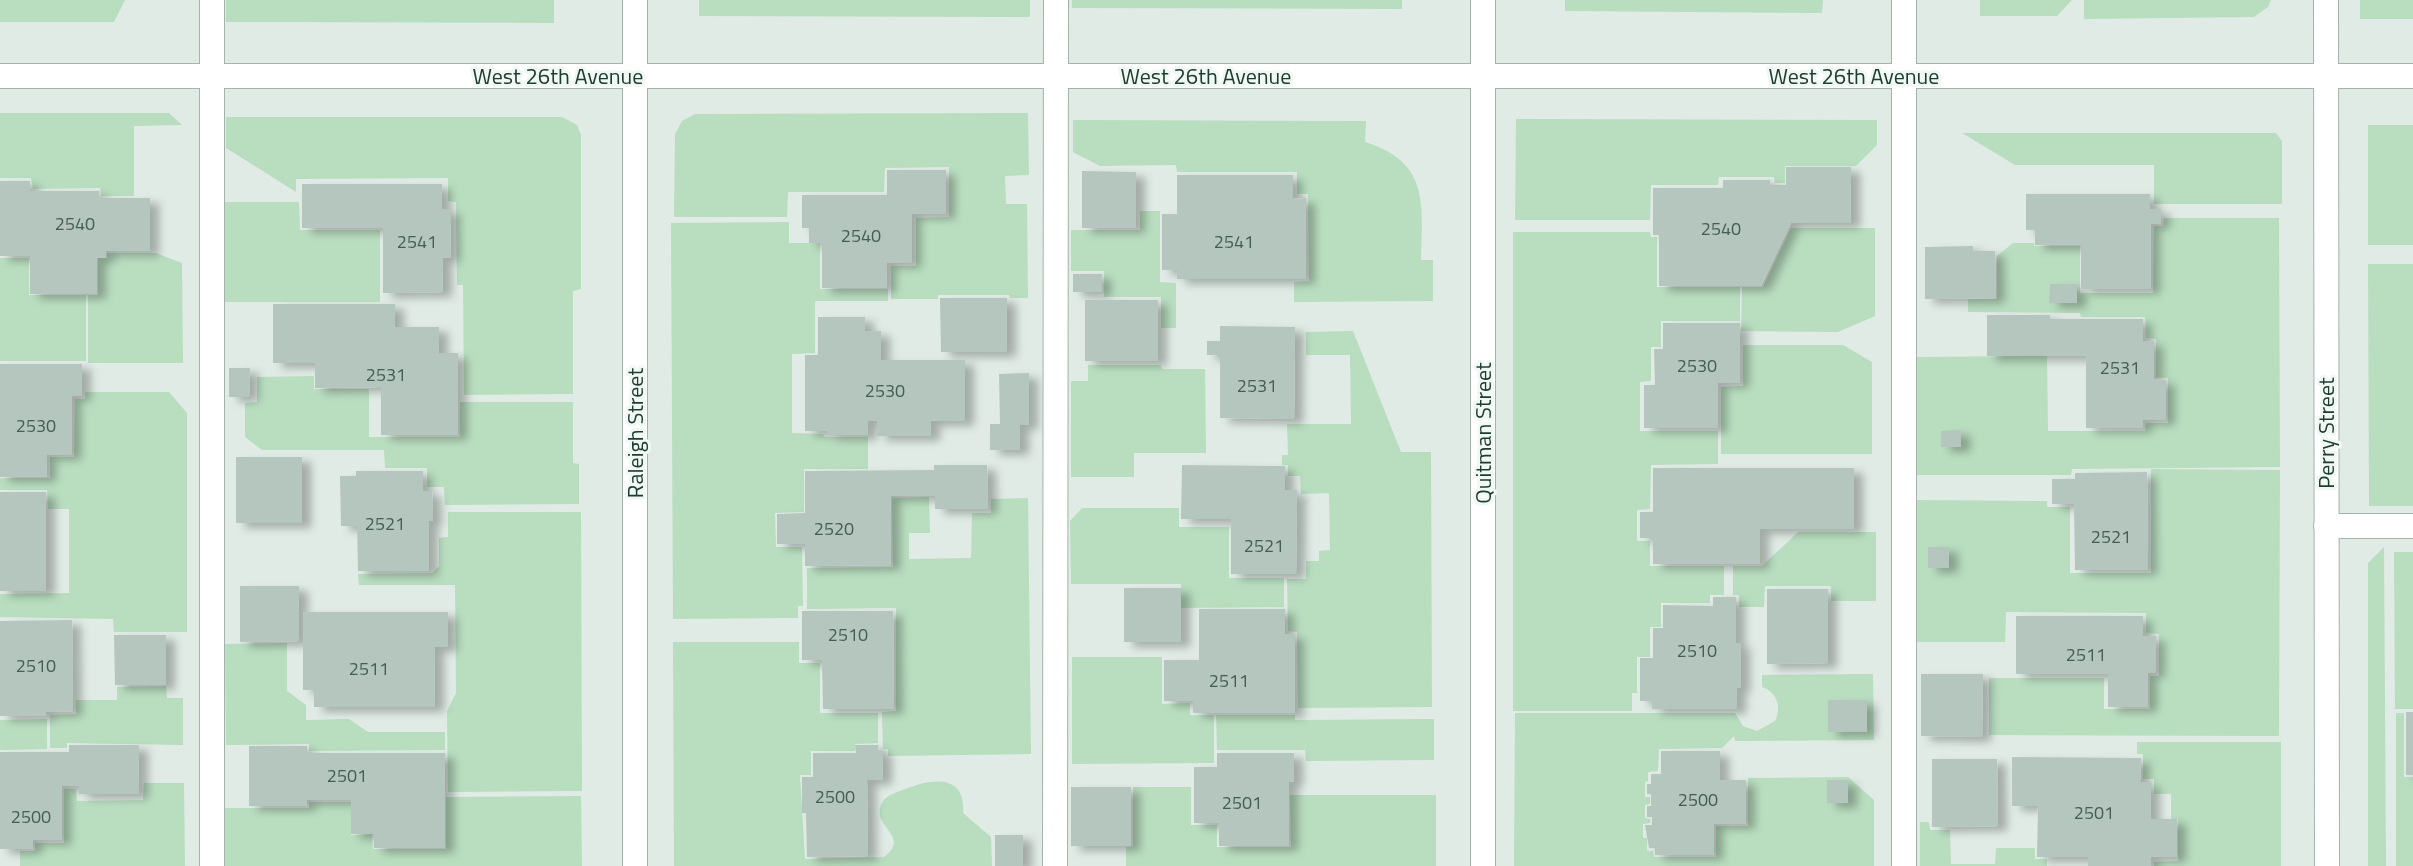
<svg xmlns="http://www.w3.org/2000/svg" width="2413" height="866" viewBox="0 0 2413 866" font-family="'Titillium Web',sans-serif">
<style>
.green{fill:#b8ddbf}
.building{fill:#b5c6be;filter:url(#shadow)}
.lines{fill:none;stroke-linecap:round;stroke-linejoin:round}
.minor-casing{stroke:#a3b3ac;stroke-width:26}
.minor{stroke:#fff;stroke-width:24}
.labels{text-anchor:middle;stroke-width:6;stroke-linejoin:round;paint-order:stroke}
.number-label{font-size:18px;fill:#455e55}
.street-label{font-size:22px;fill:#203c32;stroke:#f0f8f3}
</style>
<defs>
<filter id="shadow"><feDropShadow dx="9" dy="5" stdDeviation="4" flood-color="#0004"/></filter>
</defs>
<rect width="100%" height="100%" fill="#e0ebe5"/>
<path class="green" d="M0 0H125L114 22H0Z
M226 0H554V23L226 22Z
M699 0H1030V17L699 16Z
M1072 0H1402V9L1072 8Z
M1565 0H1823L1822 13 1565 11Z
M1980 0H2072L2057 16H1980Z
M2084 0H2271L2268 7 2254 17 2084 19Z
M2360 0H2413V19H2360Z
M0 113H169L182 125 134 126V196H101L100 188 33 189 31 178H0Z
M1028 113 1029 175 1005 176 1006 204H1027L1028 298H1010L1009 295H938V299H891V266H916V218L949 217V167L885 168 884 192H788L787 217H674L675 134 682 121 695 114Z
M226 117H562L577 125 581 135V289L573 291V394L464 395 463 285H457L456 202 448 201V178L296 179V192L226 148Z
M1516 119 1877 120V145L1856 166H1785V183H1775L1774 177H1719L1718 185H1651L1650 220H1515Z
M1073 120 1366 121 1365 142C1430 162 1422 204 1421 260H1433V301L1294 302V282L1309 281 1308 194H1297V172H1177L1176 165 1100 166 1073 152Z
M2368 125H2413V245H2368Z
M1962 133H2276L2282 141V204H2154V165H2015Z
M220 202H299L300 230H380V302H220Z
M1140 211H1160V282L1176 283V328H1161V297H1104V271H1071V230H1140Z
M2164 218H2279L2280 467 2072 469 2071 475H1915V357L2047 356 2048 431H2145L2146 423H2168V378L2156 377V339L2146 338 2145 317H2081L2080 313 1968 312V299H1997V256L2013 243H2034V246H2080V293H2153L2154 226H2163Z
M789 222V243H820V289H888V301H815V353L792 354V433L823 434 825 437H868V469H804V512L775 513 776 547H802L803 606H798V618L673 619 671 223Z
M1791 228H1875V316L1838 332 1741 331 1742 287H1763Z
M1513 232H1650L1651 237H1657V287H1740V321H1661V347H1651V381L1640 382V431H1718V464L1651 465 1650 509 1637 510V541H1650V566H1724V595H1710V603H1661V627H1650V657H1637V693H1632V711H1513Z
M107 253H156L182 263 183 363H88V295H98V258H107Z
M0 258H29V295H86V361H0Z
M2368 264H2413V506H2369Z
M1353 331 1401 452H1431L1432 707 1298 708 1297 632 1288 631 1287 579H1306V561H1319V551L1330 550 1329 493 1301 494 1300 476H1288V465H1282V455H1288L1287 424H1351L1350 355H1306V332Z
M1743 345H1843L1872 362V454H1721V387L1743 386Z
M1088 365H1161L1162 369H1205L1206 453H1134V477H1071V381H1088Z
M314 376V389H369V437H460V402H573V463L579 464V504L445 505 444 487H427V468H385L384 450H262L245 437V403L257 402V377Z
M85 392H169L187 413V632H114L113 619 0 617V594L69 593V509H48L47 490H0V478H50V457H74L75 399H85Z
M2151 469 2280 470 2279 736 1989 735V678H2104V709H2150V676H2159V634L2146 633V613L2006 612 2005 642H1916V500L2047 501V507H2070V573H2151Z
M929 497 930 533H909V559L971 558 972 513H991V499L1028 498 1031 754 888 756V749H883L882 712 896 711V608L807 609V568L893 567 892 498Z
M1082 508H1179V527H1229V578H1284V607L1181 608V584H1071L1070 521Z
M448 512H581L582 791 448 792 447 711 456 693 455 585H359L358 574 432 573 439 566V538L448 537Z
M1798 532H1876V601H1831V586H1765L1764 607H1739V595H1733V566H1762Z
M2384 547 2386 866H2368V563Z
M2394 552H2413V709H2395Z
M673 642H799V663H820V713H878V743L855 744V751H811V775H800L805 859 884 857C905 840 887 833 880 817 879 810 880 804 885 799 891 793 901 791 908 788 934 778 966 775 963 813L991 837 992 866H674Z
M287 643V691L306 705V720L349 719 368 732H445V750L309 751V744L226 745 225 644Z
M1072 657H1162V704L1190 703V715H1214V763L1072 764Z
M1873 674 1874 740 1735 741 1734 736 1722 748 1659 749 1658 771 1648 772V781L1645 782V797H1650V804L1645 805V818L1650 819V823L1643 824V838H1647V851H1653L1654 857H1716V826H1748V778L1848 777 1874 800V866H1514L1515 713H1735L1743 726 1757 731 1775 721C1782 707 1777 692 1762 687V675Z
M166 686 167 698H183V745L67 743V748H50V715L76 714V700H117V687Z
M2396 713H2404V777H2413V866H2396Z
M1216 715H1295V720L1434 719V760L1306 761 1305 750H1217Z
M47 719V749L0 750V720Z
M2137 742H2281V866H2154V862L2178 861V819H2171V794H2154V779H2143V754H2137Z
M144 783H184L185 866H20V851H35V843H64V789H76L77 801 143 800Z
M1133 787H1191V825H1217V847H1291L1290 795H1436V866H1126V847L1133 846Z
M581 796 582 866H223V808H309V802H351V835L372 834 373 849H446V797Z
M1920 822H1929L1930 830H1950L1951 864H1995L1996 848H2035V859H2047V866H1920Z"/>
<path class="building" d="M1786 167H1851V223H1791L1761 286H1659V235H1653V188H1723V180H1770V185H1786Z
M887 170H946V214H912V263H887V288H822V243H809V228H802V195H887Z
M1082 171 1136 172V228H1082Z
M1177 175H1293V199L1306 198V279H1177V270H1162V214H1177Z
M0 181H30V191H99V198H150V251H106V258H97V294H30V256H0Z
M302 184H442V209H451V257L443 258V292L383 293V228H302Z
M2026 194H2150V209H2161V224H2151V289H2081V245H2035V230H2026Z
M1973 246V251H1995L1996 298 1925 299V247Z
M1073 274H1102V292H1073Z
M2050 284H2077V303H2049Z
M940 298H1007V352H941Z
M1085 300H1158V361H1085Z
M273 304H395V327H439V353H458V435H381V387L315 388V363H273Z
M1987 315H2050V319H2143V341H2154V379L2166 380V420H2143V428H2086V356H1987Z
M818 317H865V331H881V360H965V421H931V436H877V421H868V435H827V431H805V355H818Z
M1663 323H1740V383H1718V428H1644V385H1655L1654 349H1663Z
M1220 326 1295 327 1294 419 1220 418V355H1207V341H1220Z
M0 364H82V396H72V455H47V477H0Z
M229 368H250L249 397H229Z
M1029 373V425H1020V450H990V424H1000L999 374Z
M1961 430V447H1941V431Z
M236 457H302V523H236Z
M934 465H987L988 509H935V496H891V565L805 566V544H777V514L805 513V471L934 470Z
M1182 465 1285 466V490H1297L1296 574H1231V519H1181Z
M1653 468H1854V529H1760V564H1653V538H1640V512H1653Z
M356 471H423V491H432L433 521H429V571H358L357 526H341L340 476H356Z
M2147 472 2148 570H2075L2074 504H2052V479H2075V473Z
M0 492H46V591H0Z
M1928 547H1949V568H1928Z
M240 586H299V641L240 642Z
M1124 588H1181V642H1124Z
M1767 589H1828V663L1767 664Z
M1713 597H1736V643H1741V688H1737V709H1652V701H1640V658H1653V628H1663V605L1713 606Z
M1199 609H1285V634H1295V713H1193V701H1164V660H1199Z
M802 611H893L894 709H823L822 660H802Z
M303 612H448V647H435V707H314V690H303Z
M2016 616H2143V636H2156V673H2148V707H2108V674H2016Z
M72 620 73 711 46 712V716H0V621Z
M114 635H166V685H115Z
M1921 674H1983L1982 737 1921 736Z
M1828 700H1867V732H1828Z
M2406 712H2413V775H2406Z
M69 745H139V794H79V786H62V840H33V849H0V752H69Z
M855 745H878V751H883V780H867L868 856 807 857 806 813H802V777H813V753H856Z
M249 746H307V753H445V848H374V834H351V800H307V806H249Z
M1661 751H1720V780H1746V824H1714V855H1655V848H1649L1645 825H1652V817H1647V806H1651V794H1647V784H1651V774H1661Z
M1217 753H1294V782H1289V846H1219V823H1194V767H1217Z
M2012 757 2141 758 2140 782H2151V819H2177V857H2151V866H2088V857H2037L2038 806H2012Z
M1932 759H1997L1998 826 1932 827Z
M1827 780H1848V803H1827Z
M1071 787H1131V846H1071Z
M995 835H1023V866H995Z"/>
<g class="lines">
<g class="minor-casing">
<path id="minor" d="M212 0V866
M1483 0V866
M2326 0 2327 866
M0 76H2413
M2326 526H2413
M635 866V0
M1055 866 1056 0
M1904 866V0"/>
</g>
<use href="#minor" class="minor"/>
</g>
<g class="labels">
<g class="number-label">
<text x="75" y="230">2540</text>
<text x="1721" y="235">2540</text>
<text x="861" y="242">2540</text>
<text x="417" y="248">2541</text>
<text x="1234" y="248">2541</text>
<text x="1697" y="372">2530</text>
<text x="2120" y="374">2531</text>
<text x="386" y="381">2531</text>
<text x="1257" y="392">2531</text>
<text x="885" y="397">2530</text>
<text x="36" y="432">2530</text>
<text x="385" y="530">2521</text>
<text x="834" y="535">2520</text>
<text x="2111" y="543">2521</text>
<text x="1264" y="552">2521</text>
<text x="848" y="641">2510</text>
<text x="1697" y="657">2510</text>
<text x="2086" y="661">2511</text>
<text x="36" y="672">2510</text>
<text x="369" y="675">2511</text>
<text x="1229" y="687">2511</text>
<text x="347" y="782">2501</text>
<text x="835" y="803">2500</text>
<text x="1698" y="806">2500</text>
<text x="1242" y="809">2501</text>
<text x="2094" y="819">2501</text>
<text x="31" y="823">2500</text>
</g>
<g class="street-label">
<text x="558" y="84">West 26th Avenue</text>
<text x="1206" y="84">West 26th Avenue</text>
<text x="1854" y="84">West 26th Avenue</text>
<text transform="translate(635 433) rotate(-90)" y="8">Raleigh Street</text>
<text transform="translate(1483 433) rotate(-90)" y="8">Quitman Street</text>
<text transform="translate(2326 433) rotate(-90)" y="8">Perry Street</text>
</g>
</g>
</svg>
